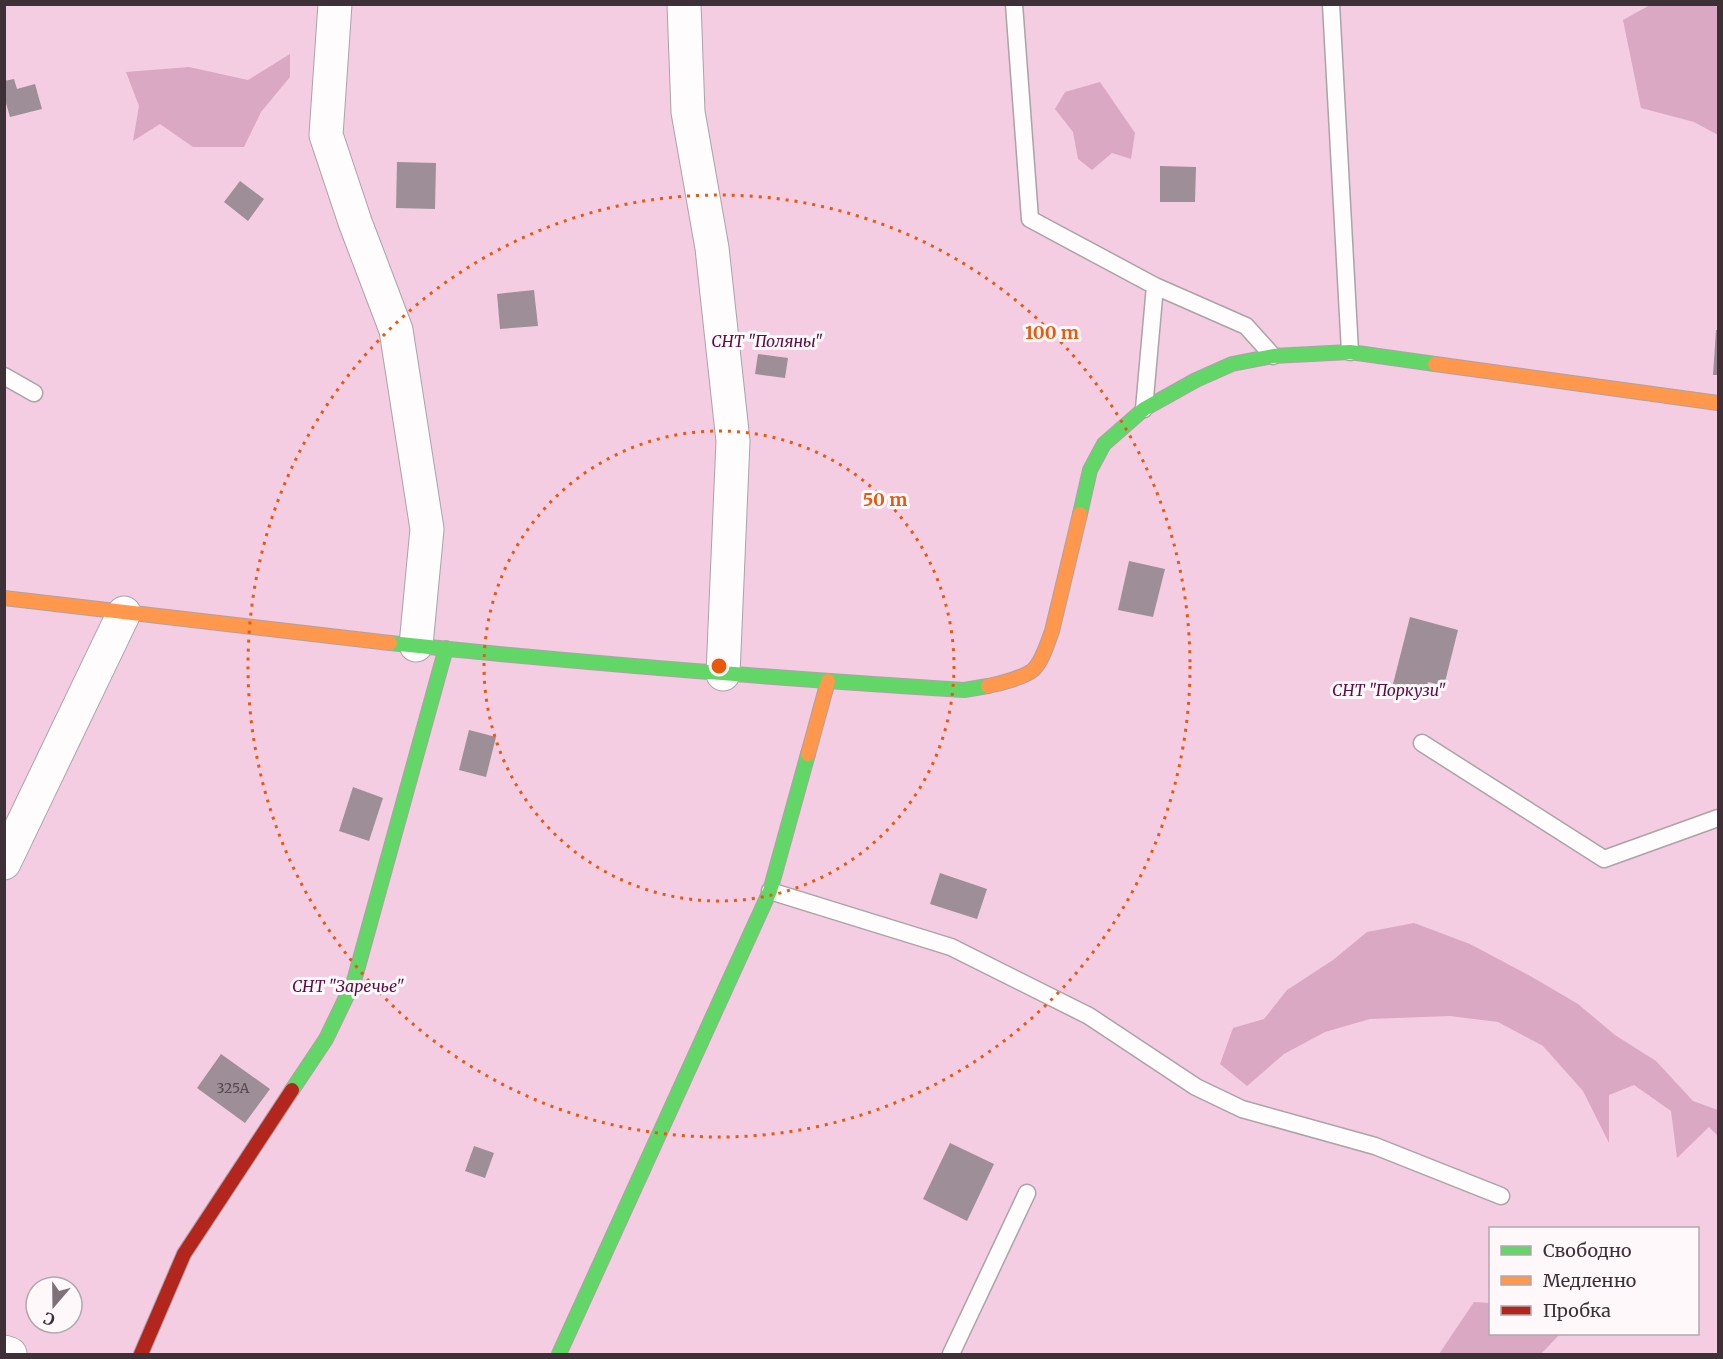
<svg xmlns="http://www.w3.org/2000/svg" width="1723" height="1359" viewBox="0 0 1723 1359" font-family="Merriweather,serif">
<style>
.green{fill:#f4cde2;fill-rule:evenodd}
.water{fill:#daa8c3}
.building{fill:#9e8e97}
.lines{fill:none;stroke-linecap:round;stroke-linejoin:round}
.lane-casing{stroke:#aca2a7;stroke-width:19}
.street-casing{stroke:#aca2a7;stroke-width:35}
.fast-casing{stroke:#aca2a7;stroke-width:16}
.slow-casing{stroke:#aca2a7;stroke-width:16}
.jam-casing{stroke:#aca2a7;stroke-width:16}
.lane{stroke:#fefcfd;stroke-width:16}
.street{stroke:#fefcfd;stroke-width:33}
.fast{stroke:#63d668;stroke-width:14}
.slow{stroke:#ff974d;stroke-width:14}
.jam{stroke:#b3261e;stroke-width:14}
.ring{fill:none;stroke:#e8590c;stroke-width:3;stroke-dasharray:3 6}
.labels{text-anchor:middle;stroke-width:6;stroke-linejoin:round;paint-order:stroke}
.number-label{font-size:14px;fill:#55484f}
.park-label{font-size:16px;font-style:italic;fill:#5c0e41;stroke:#fef8fb}
.centre{fill:#e8590c;stroke:#fef8fb;stroke-width:3}
.ring-label{font-size:18px;text-anchor:middle;font-weight:bold;fill:#e8590c;stroke:#fef8fb;stroke-width:6;stroke-linejoin:round;paint-order:stroke}
</style>
<rect width="100%" height="100%" fill="#f7ebf1"/>
<path class="green" d="M5 5H1718V1354H5ZM1490 1228H1698V1334H1490ZM36 1287H72V1323H36Z"/>
<path class="water" d="M1650 5H1716L1718 11V135L1694 122 1641 108 1623 20Z
M290 54V77L261 112 244 147H193L160 124 133 141 139 106 126 72 189 67 248 80Z
M1100 82 1135 133 1131 159 1112 153 1092 170 1078 159 1073 132 1055 109 1065 92Z
M1414 923 1470 944 1532 977 1578 1004 1615 1035 1656 1061 1693 1101 1718 1110V1136L1709 1127 1677 1158 1671 1111 1634 1085 1609 1095V1143L1583 1091 1543 1046 1498 1022 1450 1016 1370 1019 1325 1032 1284 1054 1247 1086 1220 1064 1233 1028 1264 1019 1287 990 1333 960 1367 932Z
M1474 1302 1490 1303V1334H1560L1541 1354H1439Z"/>
<path class="building" d="M14 79 17 89 35 84 42 109 10 117 4 96V81Z
M397 162 436 163 435 209 396 208Z
M1160 166 1196 167 1195 202H1160Z
M240 181 264 199 248 221 224 202Z
M534 290 538 326 500 329 497 294Z
M1716 330H1718V375H1713Z
M758 354 788 358 785 378 755 374Z
M1129 561 1165 569 1153 617 1118 610Z
M1410 617 1458 630 1444 686 1428 682 1425 692 1393 684Z
M469 730 496 737 486 777 459 770Z
M353 787 383 798 369 841 339 831Z
M940 873 987 889 977 919 930 904Z
M221 1054 270 1089 245 1123 197 1088Z
M950 1143 994 1164 967 1221 923 1199Z
M474 1146 494 1153 485 1178 465 1171Z"/>
<g class="lines">
<g class="lane-casing">
<path id="lane" d="M1014 4 1030 219 1155 286 1246 326 1273 356
M1331 4 1350 352
M4 376 34 393
M1144 409 1155 286
M1422 743 1604 859 1718 818
M770 891 951 947 1089 1016 1196 1087 1242 1109 1375 1146 1501 1196
M951 1354 1027 1193"/>
</g>
<g class="street-casing">
<path id="street" d="M335 4 326 135 355 222 396 330 427 529 416 645
M684 4 688 112 712 248 733 441 723 674
M4 863 124 613
M4 1352 10 1354"/>
</g>
<g class="fast-casing">
<path id="fast" d="M1080 514 1090 470 1104 444 1144 409 1196 380 1232 364 1273 356 1350 352 1435 364
M390 643C581 663 772 678 964 690L988 686
M292 1090 326 1039 354 981 446 648
M559 1354 770 891 808 754"/>
</g>
<g class="slow-casing">
<path id="slow" d="M1435 364 1718 403
M4 598 390 643
M988 686C999 684 1025 677 1033 670 1042 662 1048 642 1052 631L1080 514
M808 754 828 681"/>
</g>
<g class="jam-casing">
<path id="jam" d="M141 1354 184 1254 292 1090"/>
</g>
<use href="#lane" class="lane"/>
<use href="#street" class="street"/>
<use href="#fast" class="fast"/>
<use href="#slow" class="slow"/>
<use href="#jam" class="jam"/>
</g>
<g class="ring">
<circle cx="719" cy="666" r="235"/>
<circle cx="719" cy="666" r="471"/>
</g>
<g class="labels">
<g class="number-label">
<text x="233" y="1093">325А</text>
</g>
<g class="park-label">
<text x="767" y="347">СНТ "Поляны"</text>
<text x="1389" y="696">СНТ "Поркузи"</text>
<text x="348" y="992">СНТ "Заречье"</text>
</g>
</g>
<circle cx="719" cy="666" r="9" class="centre"/>
<g class="ring-label">
<text x="1052" y="339">100 m</text>
<text x="885" y="506">50 m</text>
</g>
<rect width="1723" height="1359" fill="none" stroke="#3d3137" stroke-width="12"/>
<rect x="1489" y="1227" width="210" height="108" fill="#fef8fb" stroke="#b1a8ad" stroke-width="1.5"/>
<rect x="1501" y="1246" width="30" height="9" fill="#63d668" stroke="#b1a8ad" stroke-width="1.5"/>
<text x="1543" y="1257" font-size="18" fill="#3d3137">Свободно</text>
<rect x="1501" y="1276" width="30" height="9" fill="#ff974d" stroke="#b1a8ad" stroke-width="1.5"/>
<text x="1543" y="1287" font-size="18" fill="#3d3137">Медленно</text>
<rect x="1501" y="1306" width="30" height="9" fill="#b3261e" stroke="#b1a8ad" stroke-width="1.5"/>
<text x="1543" y="1317" font-size="18" fill="#3d3137">Пробка</text>
<g transform="translate(54 1305) rotate(200)"><circle r="28" fill="#fef8fb" stroke="#b1a8ad" stroke-width="1.5"/>
<path d="M0-4.5L10 22L0 15L-10 22Z" fill="#7e7278"/>
<text y="-9" font-size="16" font-weight="bold" text-anchor="middle" fill="#3d3137">С</text>
</g>
</svg>
